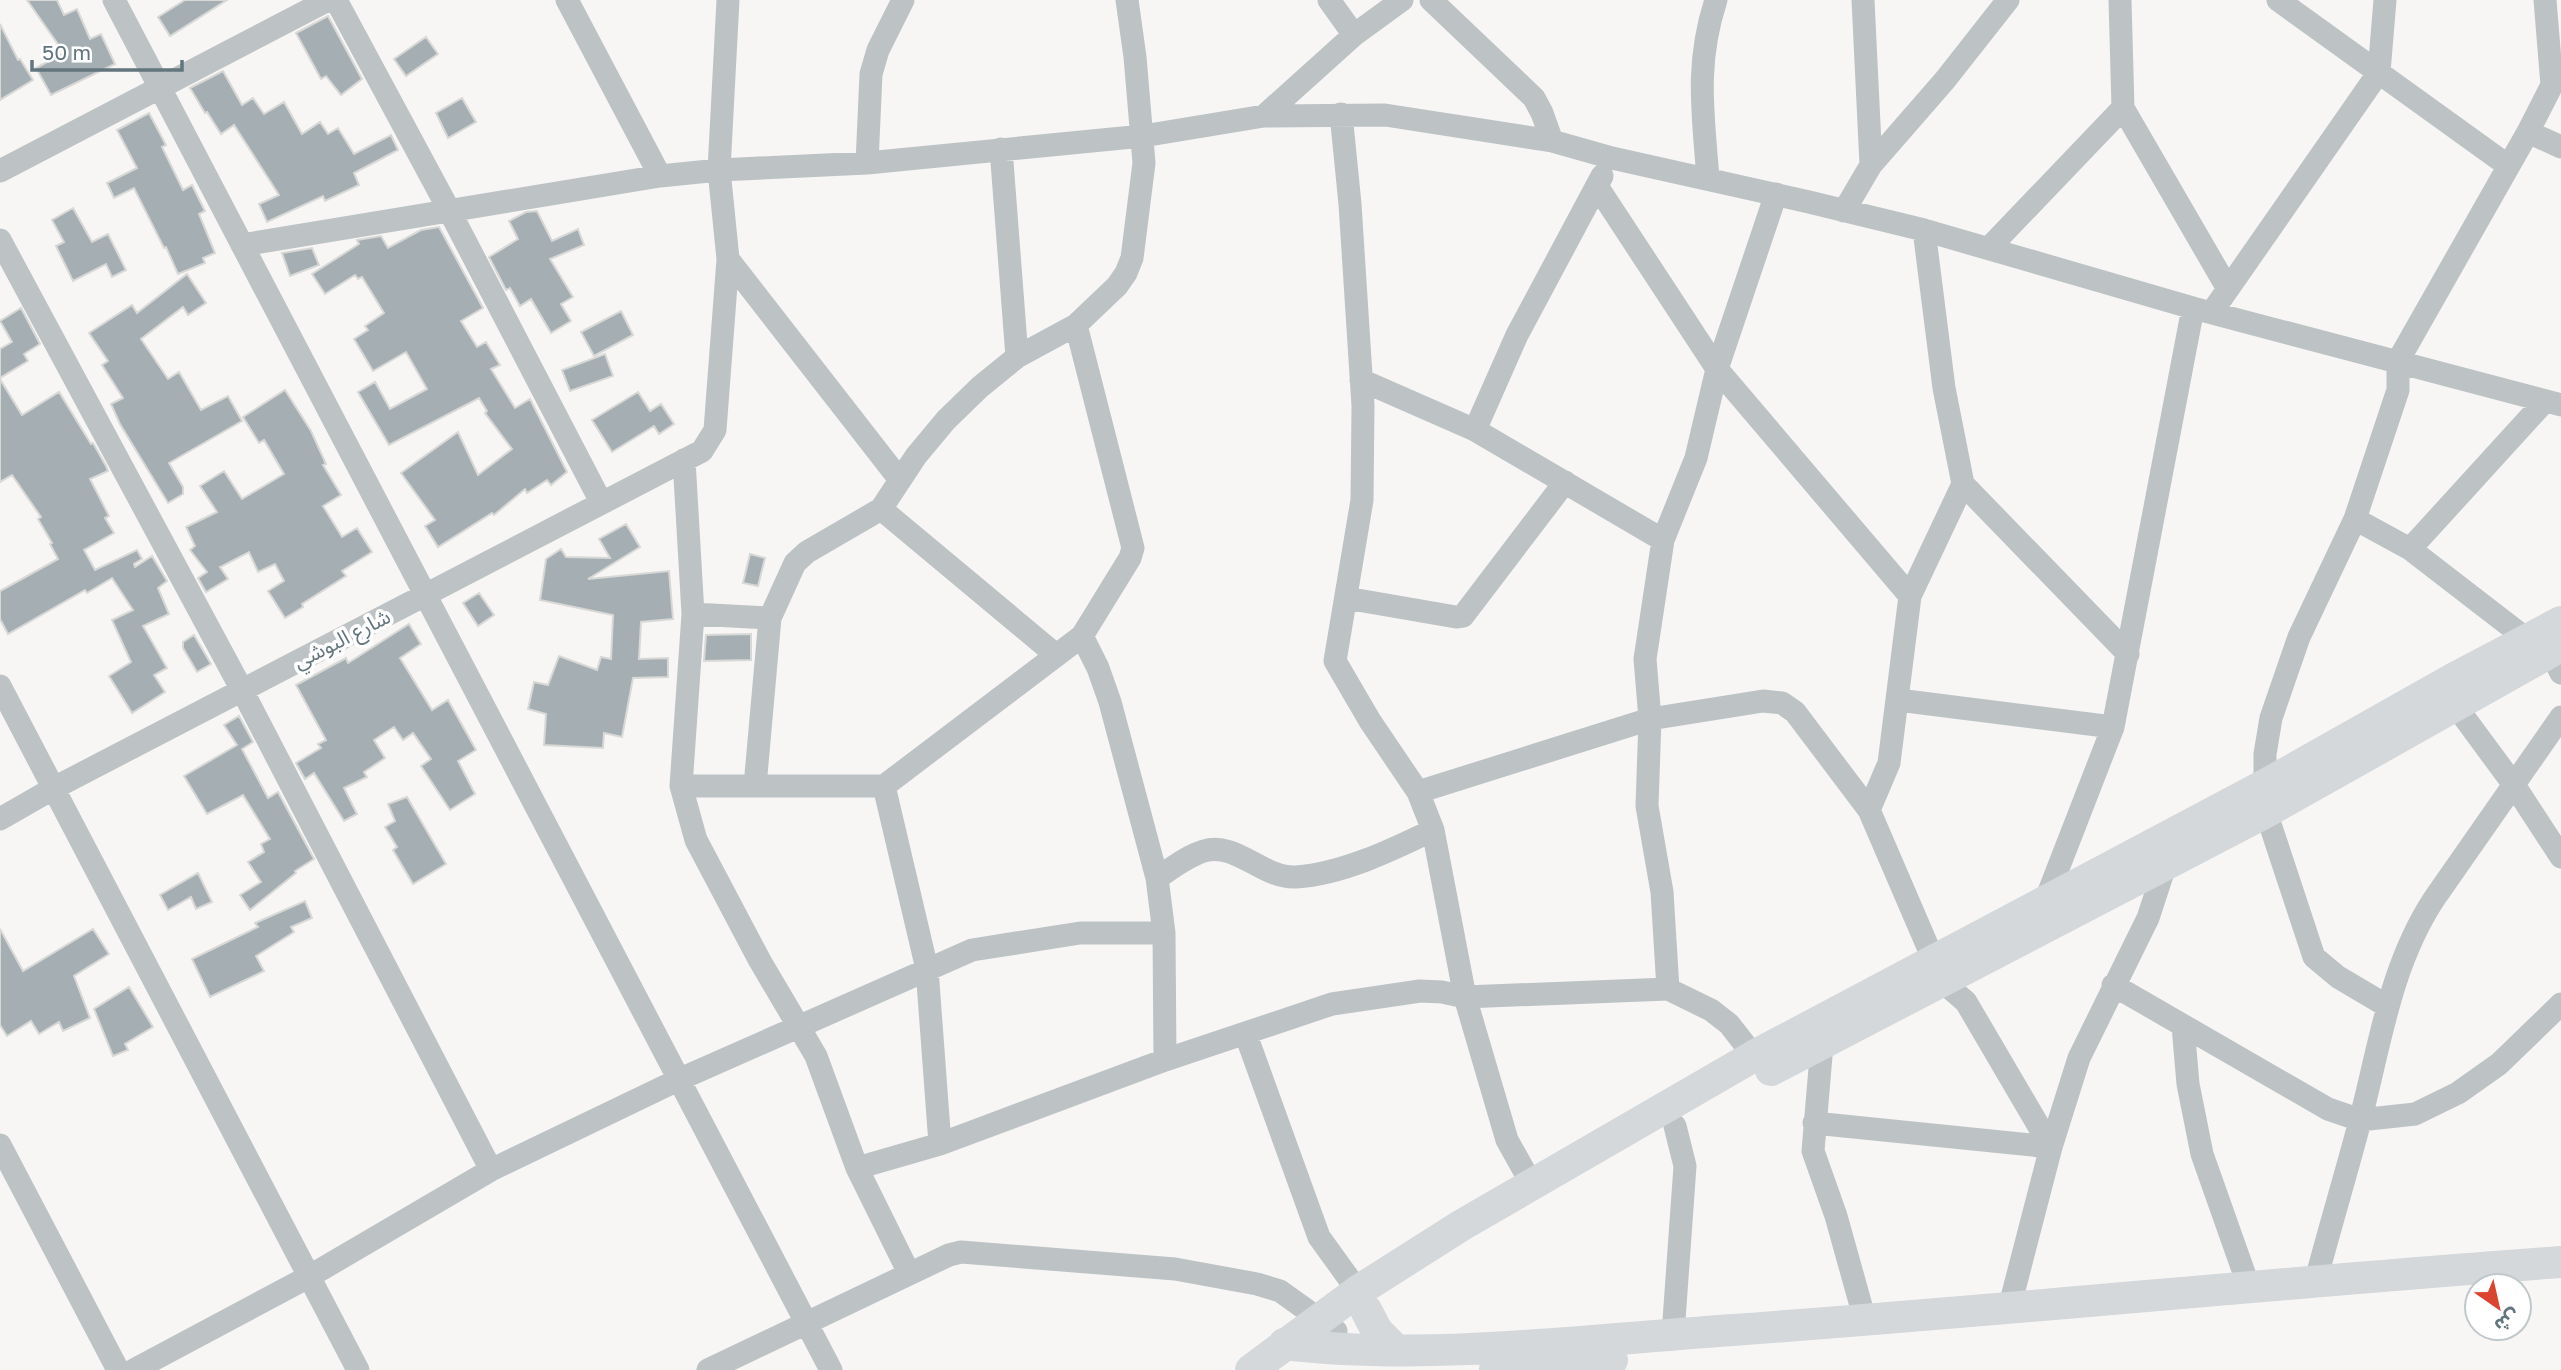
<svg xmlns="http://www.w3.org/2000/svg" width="2561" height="1370" viewBox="0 0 2561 1370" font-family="'Golos Text','Noto Sans Arabic',sans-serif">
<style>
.building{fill:#a5afb3;stroke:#d8d8d6;stroke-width:2}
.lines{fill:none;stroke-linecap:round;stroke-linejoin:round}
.street{stroke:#bdc3c5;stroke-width:23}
.secondary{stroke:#d4d8db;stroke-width:32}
.labels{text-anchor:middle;stroke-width:7;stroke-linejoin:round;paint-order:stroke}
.street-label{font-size:21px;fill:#63757d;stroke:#fff}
</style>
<rect width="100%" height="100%" fill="#f7f6f4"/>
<path class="building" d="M27 0H57L64 15 77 9 90 39 101 34 115 64 51 95 36 68 64 53Z
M185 0H227L170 36 158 17Z
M328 16 362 79 341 95 326 76 321 79 296 33Z
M0 24 18 60 20 59 33 80 0 100Z
M426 37 438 54 406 76 394 59Z
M223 71 242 105 253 98 264 114 284 102 302 134 320 122 328 134 338 128 354 154 391 135 398 150 354 173 359 185 325 201 323 196 267 222 259 204 279 195 234 125 221 134 207 112 205 113 190 88Z
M462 98 476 122 448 138 436 113Z
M149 113 166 145 162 147 183 190 192 185 205 211 199 214 215 253 203 258 205 263 178 274 166 247 164 248 134 188 114 198 107 183 137 168 117 130Z
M73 208 92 242 108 234 126 270 112 277 106 264 73 281 56 246 64 242 52 220Z
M537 211 552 241 578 229 584 245 550 259 573 297 561 304 571 321 551 333 531 299 520 306 510 288 506 290 489 257 518 239 509 221 526 212Z
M439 227 483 308 461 321 477 347 486 342 500 365 491 369 515 408 530 399 567 472 551 485 547 480 527 493 525 489 494 515 492 513 438 547 425 526 435 520 401 473 458 432 478 475 512 449 485 413 487 411 479 398 389 445 358 392 375 382 390 409 427 389 406 352 373 371 354 339 368 330 365 326 384 313 362 277 358 279 355 275 325 294 312 274 359 244 357 240 381 236 388 248 421 230Z
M312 248 319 265 290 276 282 253Z
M187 274 206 303 188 315 183 307 141 339 168 379 179 372 201 410 228 396 242 421 169 463 183 487V494L168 503 120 424 111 404 123 398 102 365 108 361 89 333 132 305 137 313Z
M21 308 40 344 24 354 28 361 0 378V349L12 342 0 321Z
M621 311 633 335 594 356 581 332Z
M605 354 613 376 570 391 562 370Z
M0 379 22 415 59 392 91 444 93 443 106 466 108 471 90 479 109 516 105 518 114 533 84 550 95 570 137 550 142 559 134 564 135 567 152 556 167 581 158 588 169 614 143 626 167 668 154 675 165 692 132 713 109 676 131 662 112 620 133 610 112 578 87 593 85 590 8 634 0 619V591L58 559 50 544 52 543 38 519 41 517 12 475 0 482Z
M285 390 311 431 326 464 323 465 341 495 323 506 342 537 357 528 372 552 342 571 346 576 302 604 303 607 285 618 268 591 284 581 275 564 258 572 249 552 220 567 228 579 206 592 198 578 207 572 190 550 195 546 186 527 217 512 200 486 224 471 242 499 284 474 264 440 259 443 243 417Z
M638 392 650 411 661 404 674 424 659 434 654 426 612 452 592 420Z
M626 524 640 547 588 579 669 571 673 619 641 622 639 659 668 658V677L633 678 622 737 604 733 603 748 544 745 546 714 528 709 534 682 548 685 559 656 597 670 601 657 611 659 613 615 540 600 546 559 561 549 566 557 610 558 599 539Z
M750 554 765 558 758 586 743 583Z
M479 593 494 615 478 626 463 603Z
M409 624 421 644 400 658 432 710 448 700 476 750 458 761 475 794 450 810 421 766 431 759 413 733 403 740 394 727 374 740 385 758 364 772 367 777 344 788 357 814 344 821 314 773 305 779 296 763 321 748 318 744 326 740 296 685 346 658 348 663Z
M751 634V660L704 661 706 635Z
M194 635 211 664 197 672 183 648V642Z
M239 716 253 742 242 749 268 798 278 792 314 859 295 871 296 873 250 910 240 895 261 882 248 862 264 852 261 844 270 839 243 795 207 814 184 776 237 745 224 725Z
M407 797 446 864 413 884 393 850 397 847 385 827 395 821 388 804Z
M198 873 212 902 196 909 191 897 168 910 160 895Z
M305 901 312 918 291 927 294 932 256 956 264 971 210 997 192 959 258 927 255 923Z
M0 929 23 971 93 929 109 954 74 976 90 1018 63 1031 59 1022 39 1034 31 1021 7 1036 0 1025Z
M129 987 153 1027 125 1044 128 1050 113 1056 94 1009Z"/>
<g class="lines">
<path class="street" d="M114 0 831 1370
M336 0 449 210 601 502
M567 0 660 176
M1329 0 1354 35
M1431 0 1534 98 1542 113 1552 141
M2120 0 2123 108 2228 289
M2278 0 2507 165
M1341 114 1350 204 1363 406 1362 500 1335 661 1370 721 1418 792 1433 830 1465 997 1507 1140 1531 1183
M1264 116 1354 35 1402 0
M2528 132 2561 147
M1001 149 1017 357
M867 163 871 74 878 50 903 0
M1871 165 1945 80 2008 0
M0 171 328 0
M1708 178C1703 113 1695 64 1716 0
M1597 186 1717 369 1910 596
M1844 211 1871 165 1863 0
M1924 230 1944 388 1963 484 2128 654
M0 240 242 690 491 1170
M242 245 660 176 719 170 867 163 1143 136 1264 116 1385 115 1552 141 1612 158 1809 202 1924 230 2193 308 2561 405
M1989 248 2123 108
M728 259 900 480
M2212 312 2379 72 2385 0
M1361 380 1475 430 1663 540
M1475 430 1517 335 1602 176
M684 460 693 614
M881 509 1056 655
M2355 519 2410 549 2528 640
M2410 549 2545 401
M1346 598 1456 617 1463 616 1565 482
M1082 636 1098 668 1110 702 1157 878 1164 933 1165 1060
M2550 652 2561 673
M0 686 358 1370
M1898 700 2113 727
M2455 705 2514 785 2561 857
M2265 785V754L2271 718 2299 637 2355 519 2398 390V361L2528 132 2552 85 2545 0
M681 786H884L1082 636 1130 558 1133 548 1076 325
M755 786 770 618
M884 786 927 969 940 1144
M1418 792 1650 719 1763 701 1782 703 1795 712 1869 810 1943 982 1966 1002 2051 1147
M1869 810 1889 763 1910 596 1963 484
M2266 812 2314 957 2338 977 2387 1006
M0 819 54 788 702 451 715 430 728 259 719 170 728 0
M1157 878C1171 869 1187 856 1204 851 1236 841 1263 879 1296 877 1342 874 1392 850 1433 830
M2045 902 2113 727 2193 308
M2113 985 2328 1109 2360 1120 2415 1114 2458 1093 2499 1064 2561 1004
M1668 989 1662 892 1647 806 1650 719 1645 659 1663 540 1696 458 1717 369 1776 194
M2183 1026 2188 1084 2202 1154 2249 1287
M1246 1035 1319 1237 1358 1291 1363 1302
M1822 1044 1813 1151 1836 1216 1865 1320
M1814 1123 2051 1147
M0 1145 118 1370
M857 1168 940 1144 1165 1060 1332 1004 1420 991 1442 992 1465 997 1668 989 1711 1010 1729 1024 1754 1056
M909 1273 857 1168 816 1056 760 961 696 840 681 786 693 614 770 618 795 563 807 552 881 509 916 456 946 420 980 387 1017 357 1076 325 1117 286 1126 273 1132 258 1144 163 1135 57 1127 0
M2316 1280C2330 1227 2346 1174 2360 1121 2380 1045 2390 966 2434 899L2561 717
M2009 1309 2051 1147 2079 1058 2148 918 2166 863
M1673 1334 1685 1166 1675 1126
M134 1370 310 1276 491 1170 678 1080 972 950 1080 933H1164
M708 1370 949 1255 961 1252 1175 1269 1257 1284 1280 1291 1336 1331"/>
<path class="secondary" d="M1771 1070 2266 812 2561 646
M1366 1310 1377 1331 1395 1349
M1284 1344C1428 1361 1588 1340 1733 1330 2010 1310 2285 1282 2561 1262
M1251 1370 1358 1291 1462 1225 1754 1056 2265 785 2453 679 2561 622
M1495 1370 1612 1360"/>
</g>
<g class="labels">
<g class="street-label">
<text transform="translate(342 639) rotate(-27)" y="7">شارع البوشي</text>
</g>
</g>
<g transform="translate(2498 1307) rotate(146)"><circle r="33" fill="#ffffff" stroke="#c1c8cb" stroke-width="2"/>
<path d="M0-5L12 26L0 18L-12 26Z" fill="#db442f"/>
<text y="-10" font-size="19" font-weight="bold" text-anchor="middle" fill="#63757d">ش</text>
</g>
<path d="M32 60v10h150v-10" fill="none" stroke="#63757d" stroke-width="3.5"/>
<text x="42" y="60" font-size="21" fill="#63757d" stroke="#ffffff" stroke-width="5" paint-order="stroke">50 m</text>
</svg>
